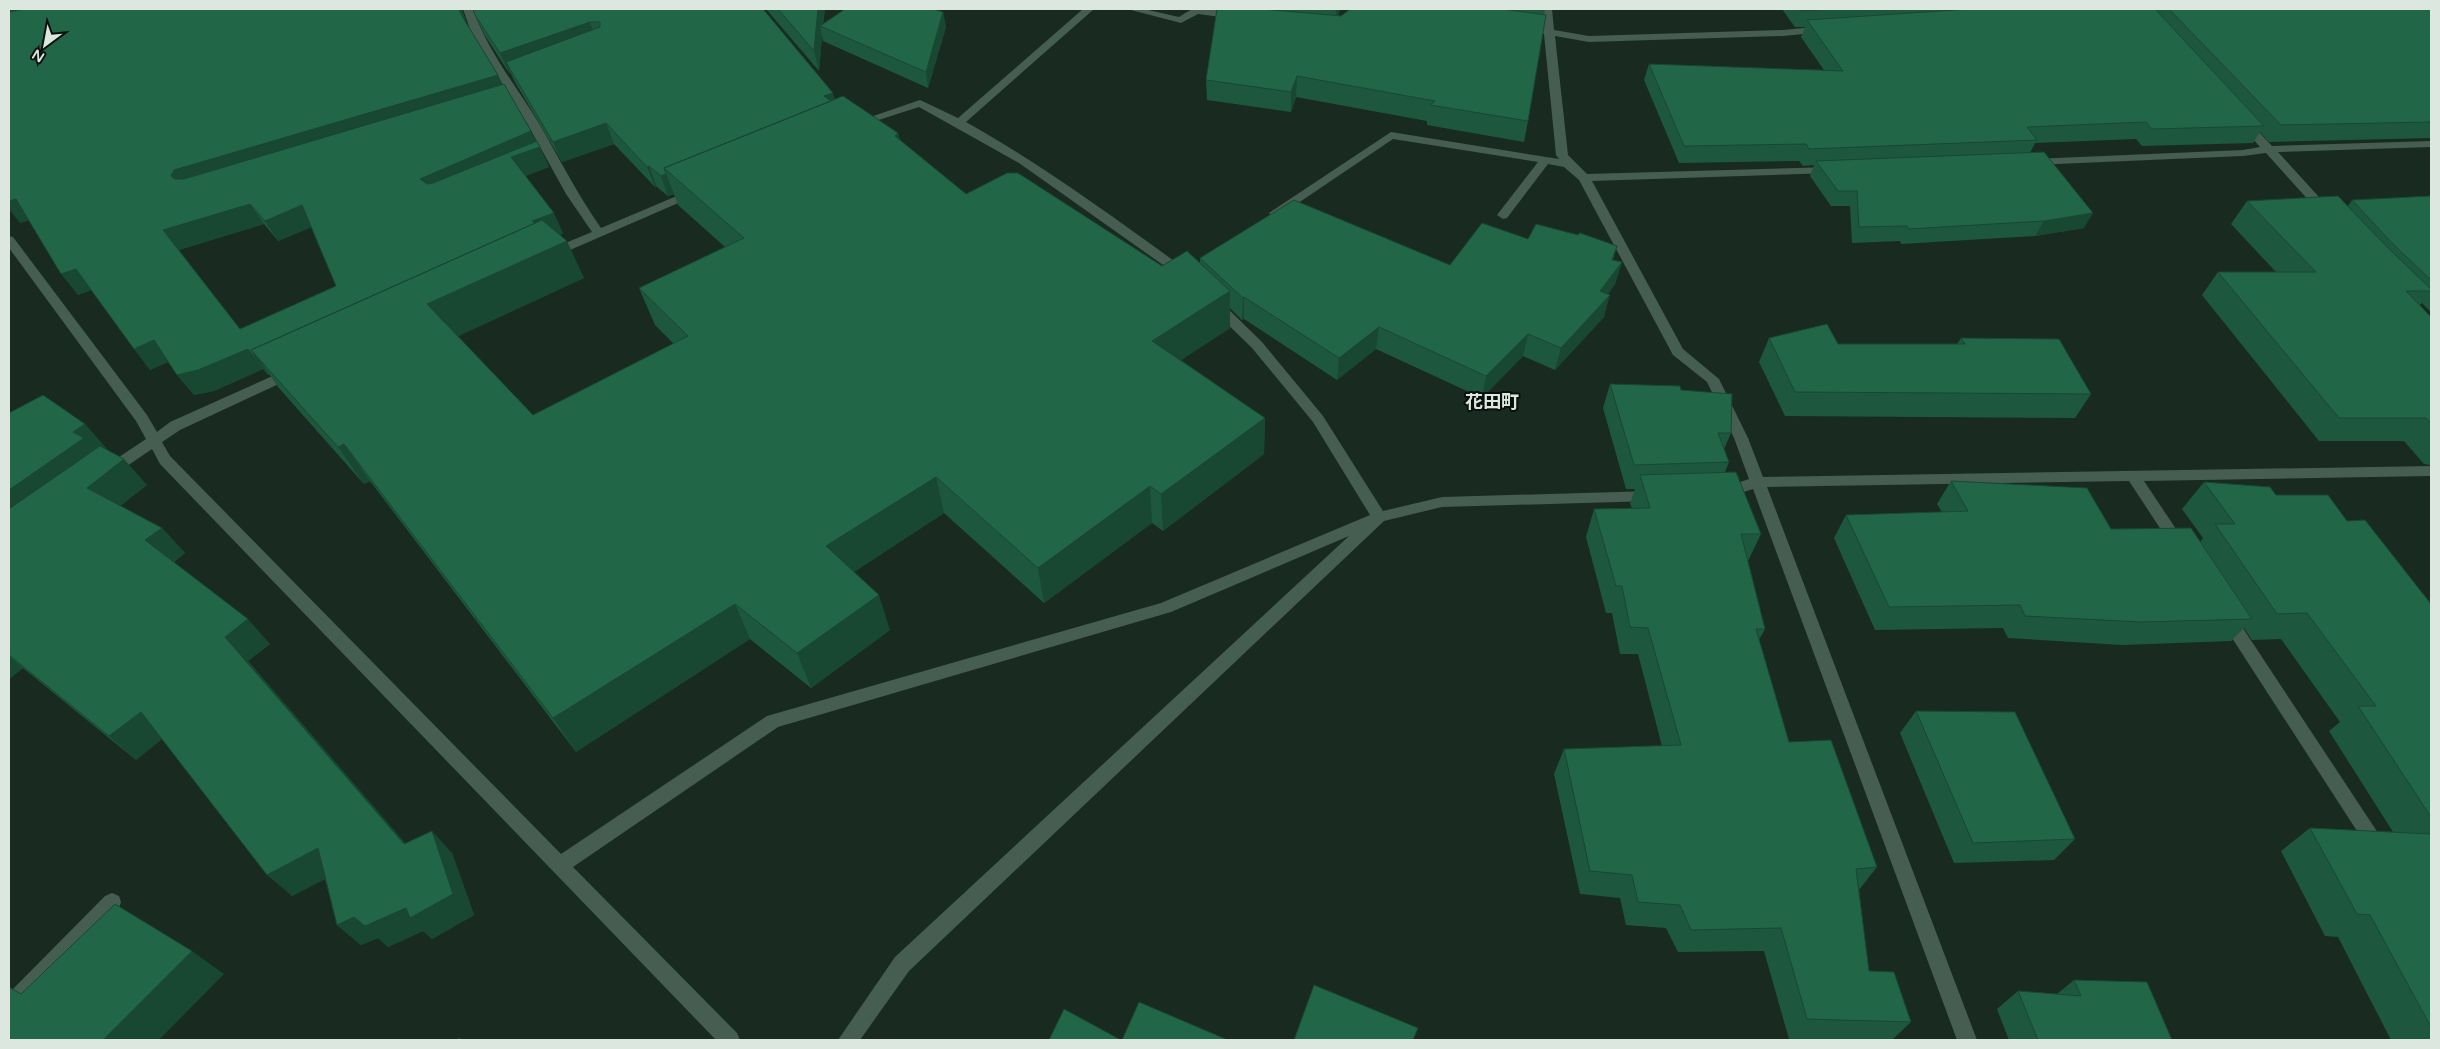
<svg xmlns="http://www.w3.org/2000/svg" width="2440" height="1049" viewBox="0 0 2440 1049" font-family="'Varela Round','Noto Sans JP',sans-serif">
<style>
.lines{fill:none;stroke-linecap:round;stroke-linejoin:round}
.lane{fill:#455e51;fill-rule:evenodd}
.street{fill:#455e51;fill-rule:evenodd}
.wall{fill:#1d583e;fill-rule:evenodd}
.shaded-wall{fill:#184732}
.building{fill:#226648;stroke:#184732;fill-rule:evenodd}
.labels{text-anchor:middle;stroke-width:4;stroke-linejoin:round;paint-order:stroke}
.quarter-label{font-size:18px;font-weight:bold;fill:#dce7e0;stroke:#09100d}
</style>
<rect width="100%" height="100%" fill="#192a21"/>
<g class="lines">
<path class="lane" d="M1127 9H1144L1179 17C1184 14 1189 10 1194 9 1202 7 1236 11 1241 16L1236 19 1198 14 1181 23Z"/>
<path class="street" d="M463 9H473C488 52 517 87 540 125 560 160 578 195 601 228L691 190H699L701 192 699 194 554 257H546L544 254 546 251 592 232 566 194 528 125 472 35Z
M1083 9H1094L966 122C1044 166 1116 219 1188 271L1190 274 1188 277H1180L1019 163 919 107 860 126 856 127 850 124 920 100 958 118Z
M1542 9H1552L1554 30 1589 36 1783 30 1824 26 1829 29 1824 32 1783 36 1589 42 1555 36 1568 155 1587 174 1832 167 1838 170 1832 173 1592 181 1683 349 1719 379 1748 438 1763 477 2431 466V476L2144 481 2186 544 2183 548H2173L2129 481 1767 487 1977 1040H1957L1753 489 1725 498 1720 497 1718 493 1720 489 1749 479 1734 438 1707 382 1673 355 1579 180 1564 167 1548 164 1507 218 1503 219 1497 215 1538 162 1393 139 1279 216H1271L1269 213 1391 132 1559 159 1556 155 1544 34 1535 30 1536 28H1544Z
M2243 118 2247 119 2272 146 2431 141V147L2278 152 2329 208 2331 211 2329 214H2321L2266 153 2243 156 2033 165 2027 162 2033 159 2243 150 2260 147 2237 121Z
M9 236 13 237 147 415 157 432 170 422 286 370H296L298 373 296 376 180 430 162 442 170 456 561 854 767 716 1161 603 1370 515 1313 422 1252 348 1210 307 1209 304 1210 301H1220L1262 342 1323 416 1383 511 1442 497 1652 491 1657 492 1659 496 1657 500 1652 501 1442 507 1384 521 909 971 860 1040H838L895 957 1349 536 1171 612 778 727 573 867 737 1033 740 1040H716L160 464 152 449 114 475H104L102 471 104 467 146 439 136 421 9 248Z
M2227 611 2233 613 2380 836 2383 842 2380 848 2374 850 2368 848 2221 621 2219 617 2221 613Z
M112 893 119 896 121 902 119 908 16 1014 9 1017V993L105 896Z"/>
</g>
<path class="wall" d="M462 9 467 25 498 75 503 85 536 141 549 167 525 176 563 233 560 235 584 278 458 336 533 415 674 344 655 325 639 288 725 247 678 205 674 194 668 196 657 187H655L614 144 562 162 515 82 510 72 509 73 484 34 475 15 763 9 835 99 898 133 900 140 966 194 1162 266 1200 263V258L1450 265 1528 239 1617 246 1613 260 1622 262 1615 284 1608 294 1604 317 1555 370 1523 356 1482 398 1376 349 1337 380 1244 319 1242 320 1230 308V328L1181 360 1265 418 1264 454 1163 531 1152 523 1044 603 944 513 854 572 890 630 811 688 750 639 576 752 370 481 364 484 278 387 270 375H268L263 369 214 391 194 395 177 375 168 362 150 370 91 290 78 295 29 220 20 223ZM264 224 278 241 311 227 336 286 240 329 179 250Z
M766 9H825L823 23 943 12 946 27 928 88 823 41 822 36 819 71Z
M1217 9H1340L1338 15 1341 16 1348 11 1349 9H1545L1528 121 1524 142 1427 125V121L1296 97 1291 112 1207 100 1206 80Z
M1782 9H2431V138L2269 142 2260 132 2253 143 2142 146 2136 139 2035 143 2030 153 2084 228 2035 236 1901 244 1900 241 1852 243 1850 206H1831L1810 176 1814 165 1803 166 1799 161 1679 163 1644 80 1649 64 1824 70 1801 37 1805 27H1795Z
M2431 196V312L2422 303 2420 305 2431 317V465L2424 464 2404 441H2319L2202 295 2218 272H2276L2231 224 2247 201 2348 206 2352 200Z
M1769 338 1838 344H1957L1961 338 2091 394 2075 418 1785 416 1759 362Z
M1610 384 1681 390 1731 433 1724 449 1729 462 1725 472 1761 534 1748 561 1765 629 1759 640 1789 742 1877 867 1859 890 1869 971 1911 1022 1892 1040H1815L1789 1039 1764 951 1678 952 1666 928 1626 925 1620 898 1580 894 1554 774 1564 749 1662 746 1638 654H1620L1612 613H1606L1586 537 1594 509 1632 508 1630 503 1635 489H1626L1603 408Z
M9 413 85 424 107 450 147 485 120 506 162 528 185 553 174 562 270 644 248 661 405 843 452 853 474 915 432 939 423 931 388 947 378 938 361 945 337 925 325 879 292 896 162 739 136 760 23 668 9 679Z
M1951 481 2111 529 2200 542 2203 538 2182 509 2204 482 2276 495 2347 521 2431 604V1040H2391L2338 937 2325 936 2281 851 2310 828 2393 832 2329 731 2340 722 2281 639 2252 640 2244 628 2231 641 2122 645 2008 638 2003 628 1875 630 1834 538 1846 515 1942 512 1937 504Z
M1916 711 2075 839 2054 860 1954 863 1900 733Z
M2074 980 2172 1040H2009L1997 1009 2018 991 2057 994Z"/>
<path class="shaded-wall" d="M9 9H54L9 25Z
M459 9H462L470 36 462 16Z
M818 9H825L823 27 820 26 822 36 819 71 814 51Z
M1336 9H1340L1335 26Z
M943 12 946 27 928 88 926 72Z
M590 22 597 41 506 62 510 72 509 73 500 53Z
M498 75 507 95 185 196 171 176 174 170Z
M1297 76 1296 97 1291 112V92Z
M833 93 838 113 824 96Z
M606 123 614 144 562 162 553 142Z
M531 131 539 147H540L549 167 520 177 431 199 420 179Z
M898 133 906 170 895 136Z
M649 166 657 187H655L647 167Z
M666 174 674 194 668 196 661 176Z
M16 199 32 219 20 223 9 209V201Z
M250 204 264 224 178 250 163 230Z
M302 205 315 226 278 241 265 221Z
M554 213 563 233 545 241 532 221Z
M2093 213 2084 228 2035 236 2044 221Z
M567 241 584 278 448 341 427 304Z
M1622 262 1615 284 1598 308 1610 295 1604 317 1555 370 1561 348 1600 291Z
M76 269 93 289 78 295 61 274Z
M1230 291V328L1154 378 1152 341Z
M1244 297V319L1242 320 1243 298Z
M1379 327 1376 349 1337 380 1339 358Z
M1528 334 1523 356 1482 398 1486 376Z
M154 340 170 361 150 370 134 349Z
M248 349 263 369 214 391 194 395 177 375Z
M255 354 270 375H268L253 355Z
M1265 418 1264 454 1163 531 1161 494Z
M85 424 108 450 100 455 9 533V490L73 432Z
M344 444 370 481 364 484 338 447Z
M124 459 147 485 111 513 87 488Z
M936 477 944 513 839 582 826 546Z
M1150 486 1152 523 1044 603 1038 568Z
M162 528 185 553 169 565 145 540Z
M879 595 890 630 811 688 797 653Z
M735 604 750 639 576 752 553 718Z
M248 619 270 644 248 661 425 866 404 844 225 637Z
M9 656 23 668 9 679Z
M141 712 167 735 136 760 109 736Z
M432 831 452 853 474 915 432 939 423 931 388 947 365 926Z
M318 848 341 870 292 896 267 875Z
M354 917 378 938 361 945 337 925Z
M192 951 224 974 159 1040H103Z"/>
<path class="building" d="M24 9H459L462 16 498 75 174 170 171 176 175 179H184L504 84 531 131 420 179 427 184 433 183 537 141 540 147 511 157 554 213 532 221 535 223 251 350 255 354 253 355 248 349 198 370 177 375 154 340 134 349 76 269 61 274 16 199 9 201V12ZM250 204 265 221 302 205 336 286 240 329 163 230Z
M473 9H763L833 93 824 96 831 101 664 168 666 174 661 176 649 166 647 167 606 123 553 142 506 62 600 27V22H590L500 53 475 15Z
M778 9H818L814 51Z
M845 9H933L943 12 926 72 820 26Z
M1217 9H1262L1341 16 1348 11 1349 9H1502L1546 15 1528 121 1430 105 1435 101 1297 76 1291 92 1206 80Z
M1799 9H1831L1800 11Z
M1970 9H2155L2264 126 2152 129 2146 122 2027 127 2037 140 1809 149 1806 144 1684 146 1649 64 1843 71 1807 20Z
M2169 9H2431V122L2281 125Z
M843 96 898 133 895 136 966 194 1007 173H1018L1162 266 1187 251 1230 291 1152 341 1265 418 1161 494 1150 486 1038 568 936 477 826 546 879 595 797 653 735 604 553 718 344 444 338 447 251 350 542 220 567 241 427 304 533 415 688 336 639 288 744 238 664 168Z
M2044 152 2093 213 2044 221 1908 229 1907 226 1859 227 1857 191H1838L1816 161Z
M2338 196 2388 248 2431 289V291H2406L2431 317V424L2426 418H2339L2218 272H2316L2247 201Z
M2431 196V280L2394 245 2352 200Z
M1294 200 1450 265 1482 223 1528 239 1536 224 1578 235 1580 233 1617 246 1612 260 1622 262 1600 291 1610 295 1561 348 1528 334 1486 376 1379 327 1339 358 1244 297 1243 298 1200 258Z
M1827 324 1838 344H1965L1961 338 2059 339 2091 394 1795 392 1769 338Z
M1610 384 1680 386 1681 390 1732 394 1731 433H1718L1729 462 1634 465Z
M43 395 85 424 73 432 84 438 9 490V413Z
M100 446 124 459 87 488 162 528 145 540 248 619 225 637 404 844 432 831 453 894 410 918 406 908 365 926 354 917 337 925 318 848 267 875 141 712 109 736 9 655V509Z
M1736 472 1761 534H1741L1765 629H1756L1789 742 1831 740 1877 867 1856 869 1869 971 1894 972 1911 1022 1807 1019 1781 928 1691 930 1680 905 1638 902 1632 875 1590 871 1564 749 1681 745 1648 628 1630 627 1622 586H1616L1594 509 1650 508 1640 475Z
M1951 481 2087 488 2111 529 2191 528 2252 619 2141 622 2025 616 2020 605 1889 607 1846 515 1968 511Z
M2204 482 2270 487 2276 495H2328L2347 521 2365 520 2431 604V817L2358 706H2376L2307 613 2277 614 2215 524H2235Z
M1916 711 2015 712 2075 839 1973 843Z
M2310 828 2431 834V1027L2370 915 2357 914Z
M115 904 192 951 103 1040H9V987L21 994Z
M2074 980 2147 982 2172 1040H2038L2018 991 2081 996Z
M1314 985 1418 1028 1413 1040H1294Z
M1139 1002 1228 1040H1122Z
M1064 1009 1121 1040H1049Z
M458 1038 464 1040H456Z"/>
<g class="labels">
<g class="quarter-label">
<text x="1492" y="408">花田町</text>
</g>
</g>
<rect width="2440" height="1049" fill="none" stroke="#dce7e0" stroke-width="20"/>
<g transform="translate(45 45) rotate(212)" stroke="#09100d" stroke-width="4" paint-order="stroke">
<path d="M0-4L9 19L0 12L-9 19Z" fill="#dce7e0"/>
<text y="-8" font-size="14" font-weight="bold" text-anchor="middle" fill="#dce7e0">N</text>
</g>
</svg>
